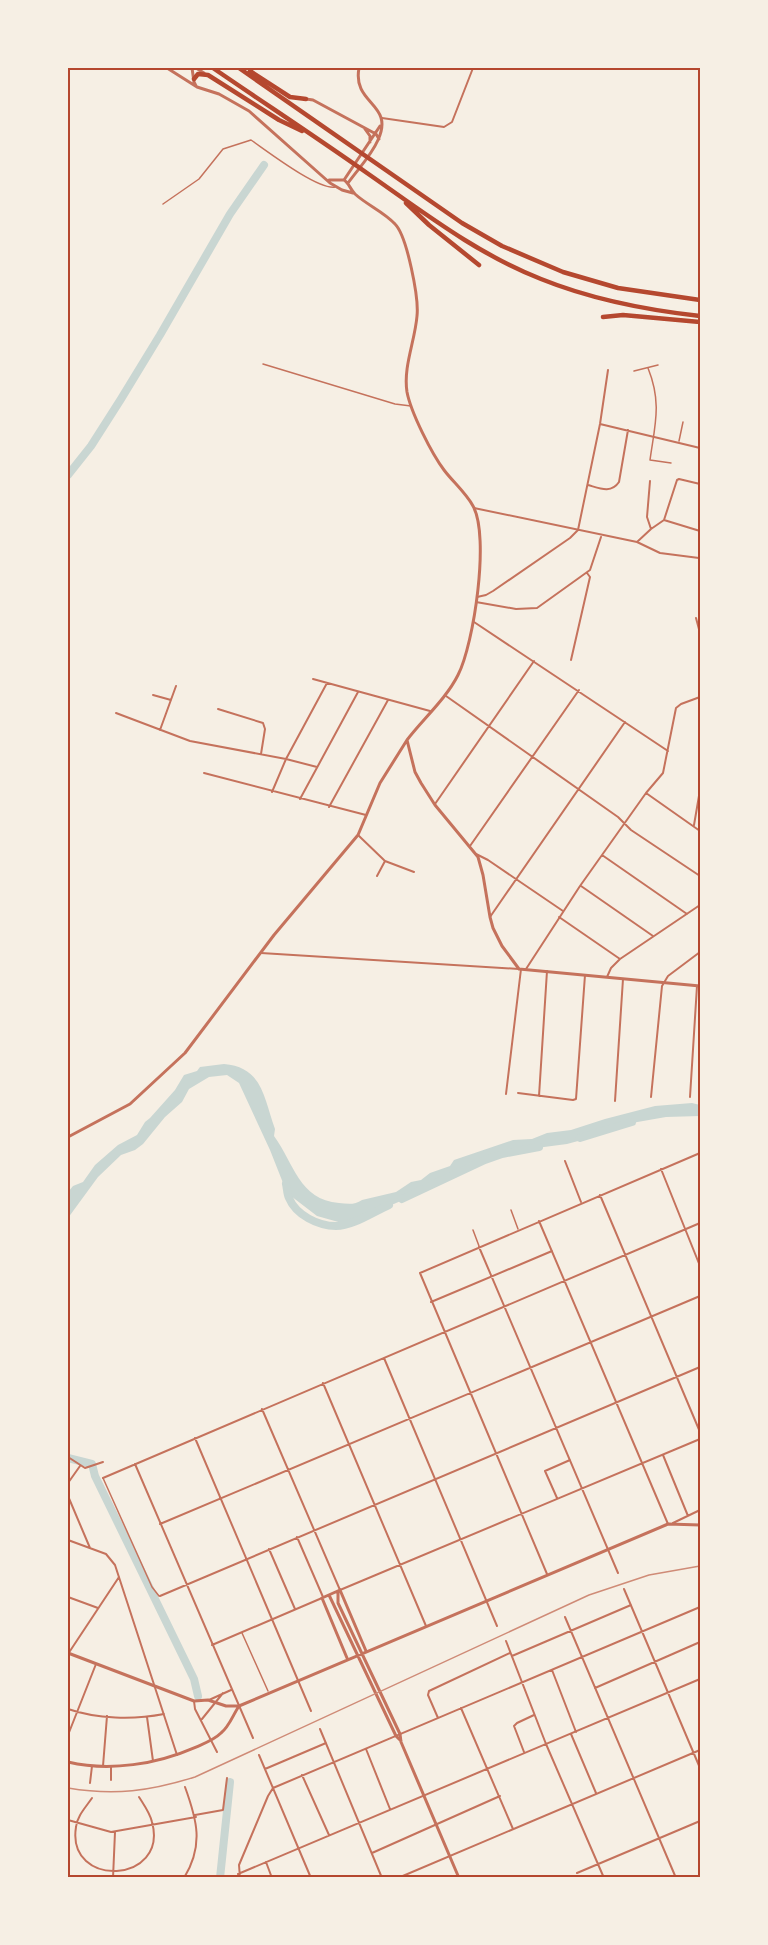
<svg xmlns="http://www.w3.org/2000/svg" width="768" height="1945" viewBox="0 0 768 1945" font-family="Figtree,sans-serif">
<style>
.water{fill:#c9d6d2}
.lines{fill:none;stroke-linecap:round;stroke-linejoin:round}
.river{stroke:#c9d6d2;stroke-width:8}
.service{stroke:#c5725c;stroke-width:1.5}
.pedestrian{stroke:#c5725c;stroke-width:2}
.minor{stroke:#c5725c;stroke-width:2}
.tertiary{stroke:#c5725c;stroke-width:3}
.motorway{stroke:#b5482f;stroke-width:4.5}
.rail{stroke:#cf8b77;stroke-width:1.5}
.neatline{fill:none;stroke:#b5482f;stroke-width:2}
</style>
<rect width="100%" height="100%" fill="#f6efe4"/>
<path class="water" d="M224 1064C263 1067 264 1099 275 1129L274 1136C294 1163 299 1200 339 1203 348 1204 355 1205 362 1200L396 1192 411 1182 421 1180 430 1173 450 1166 454 1160 513 1140 532 1139 547 1133 571 1130 605 1119 655 1106 692 1103 700 1105V1116L666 1117 626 1124 595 1132 578 1141 567 1144 521 1150 471 1163 420 1189 403 1200 357 1220 342 1223 317 1216 287 1193 270 1150 239 1083 227 1075 209 1077 189 1089 182 1102 165 1117 143 1144 135 1150 121 1155 98 1177 68 1218V1192L73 1186 83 1182 95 1165 118 1145 137 1135 145 1122 150 1118 175 1090 184 1075 197 1071 200 1067Z"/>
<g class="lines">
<path class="river" d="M68 475 91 446 121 399 160 335 230 214 264 165
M580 1138 632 1122
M286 1184C287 1188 287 1194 289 1198 296 1215 318 1226 336 1226 353 1226 373 1212 389 1205
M402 1199 485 1160 502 1154 539 1147
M68 1458 92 1464 95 1476 194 1679 198 1696
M220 1878 230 1782"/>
<path class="service" d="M163 204 199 179 223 149 251 140C267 151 318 190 335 187
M263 364 395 404 411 406
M648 368C662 403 655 424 650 460L671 463
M634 371 658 365
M679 441 683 422
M511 1210 518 1229
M473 1230 479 1246
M103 1478 152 1587 159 1596
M242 1633 268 1691"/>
<path class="pedestrian" d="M565 1161 581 1202
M68 1457 85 1468 103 1462
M68 1483 80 1466"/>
<path class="minor" d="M382 118 444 127 452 122 473 68
M600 424 700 448
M650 481 647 517 651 529
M588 485C599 488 611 494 619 482L628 430
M474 508 637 542 660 553 699 558 700 549
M664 520 700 531
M578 530 600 424 608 370
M637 542 651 529 664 520 677 480 679 479 700 484
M477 597 486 595 493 591 570 538 578 530
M476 602 516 609 537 608 590 570 601 537
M696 618 700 633
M474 622 668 751
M571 660 590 577 587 573
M313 679 430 711
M153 695 171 700
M446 696 618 817 631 830 700 876
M218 709 263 723 265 729 261 754
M116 713 190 741 286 759 317 767
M160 730 176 686
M204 773 366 815
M272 792 286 759 327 683
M646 793 700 831
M300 799 358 692
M435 804 534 661
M329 807 388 700
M694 825 700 790
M358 835 385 861 414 872
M470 846 579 690
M476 854 488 860 563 911
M602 855 687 914
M377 876 385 861
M581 886 653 936
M490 917 625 722
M559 917 620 959
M261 953 519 969
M526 969 580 886 646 793 663 773 676 708 681 704 700 697
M607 977 611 968 620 959 700 905
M518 1093 573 1100 576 1099 585 975
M506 1094 521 969
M539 1096 547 971
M651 1097 662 986 668 976 700 952
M690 1097 697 986
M615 1101 623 979
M661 1169 700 1266
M600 1195 700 1432
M539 1221 668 1524
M479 1247 618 1573
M431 1302 552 1251
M384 1358 497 1626
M323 1383 426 1626
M262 1409 340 1590 700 1439
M195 1438 311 1711
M663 1455 688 1516
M135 1464 253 1738
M103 1478 700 1223
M68 1496 90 1548
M557 1498 545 1471 570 1460
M673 1523 700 1510
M160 1524 700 1296
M297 1537 323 1597
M68 1540 106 1554 115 1565 177 1755
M269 1549 295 1609
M547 1574 420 1273 700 1153
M624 1589 700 1768
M160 1596 700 1367
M68 1597 98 1608
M565 1617 676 1878
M506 1641 546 1744 604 1878
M212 1645 322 1598
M68 1654 119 1577
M512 1656 631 1605
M552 1670 576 1732
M595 1688 700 1642
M209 1700 231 1690
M194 1701 195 1709 217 1752
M461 1708 513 1829
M68 1709C97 1719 133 1720 164 1714
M147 1717 153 1761
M438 1718 428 1695 429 1691 510 1653
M202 1719 223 1693
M320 1729 382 1878
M571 1734 596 1793
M68 1735 96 1664
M366 1749 390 1809
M524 1752 514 1726 517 1723 534 1715
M259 1755 311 1878
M103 1766 107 1716
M265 1769 326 1743
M302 1775 329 1835
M111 1780V1766
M90 1783 92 1766
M92 1798C86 1807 77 1816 76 1827 66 1889 169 1884 152 1822 150 1813 144 1805 139 1797
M195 1815 223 1810 227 1778
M68 1820 111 1832 196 1817
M372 1853 500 1796
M266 1862 272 1878
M577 1873 700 1821
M238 1874 700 1679
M113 1878 115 1832
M184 1878C204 1845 197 1820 185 1787
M240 1878 239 1865 268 1796 273 1788 700 1607
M398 1878 700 1750"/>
<path class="tertiary" d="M167 68 197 87 219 94 249 111 330 183 342 190 353 193
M192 68 194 82 196 86
M196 68 204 73
M306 99 313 100 376 134 379 139
M365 129 370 136V142
M329 180H343
M344 180C349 183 350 189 355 194 367 205 384 212 395 224 407 236 419 298 417 316 415 341 403 367 407 392 411 413 432 454 444 470 453 482 466 493 473 506 490 536 474 644 458 675 446 699 423 719 407 740L415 772 421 783 435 805 478 857 483 875 490 917 493 928 502 946 519 969 700 986
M344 180 380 126
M348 183C358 169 371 156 378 140 395 103 352 105 359 68
M68 1137 130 1104 185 1053 274 935 358 835 380 783 407 740
M338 1591V1603L400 1734 401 1742 459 1878
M329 1595 396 1736 401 1741
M68 1653 194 1701 208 1700 226 1706H239L668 1524 700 1525
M347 1658 322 1598 340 1590 366 1651
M68 1762C110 1772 157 1764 196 1747 205 1743 214 1740 221 1733 229 1727 233 1715 239 1706"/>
<path class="motorway" d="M213 68C264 103 316 137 367 173 423 212 477 254 541 279 593 300 646 310 700 316
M239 68 462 223 502 246 563 272 618 288 700 300
M250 71 290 97 306 99
M194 79 198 74 208 75 279 120 302 131
M406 203 429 225 479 265
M603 317 623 315 700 322"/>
<path class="rail" d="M68 1788C115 1796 150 1791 195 1777L589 1595 649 1575 700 1566"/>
</g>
<rect width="768" height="1945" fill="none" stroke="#f6efe4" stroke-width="138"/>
<rect x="69" y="69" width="630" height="1807" class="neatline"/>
</svg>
